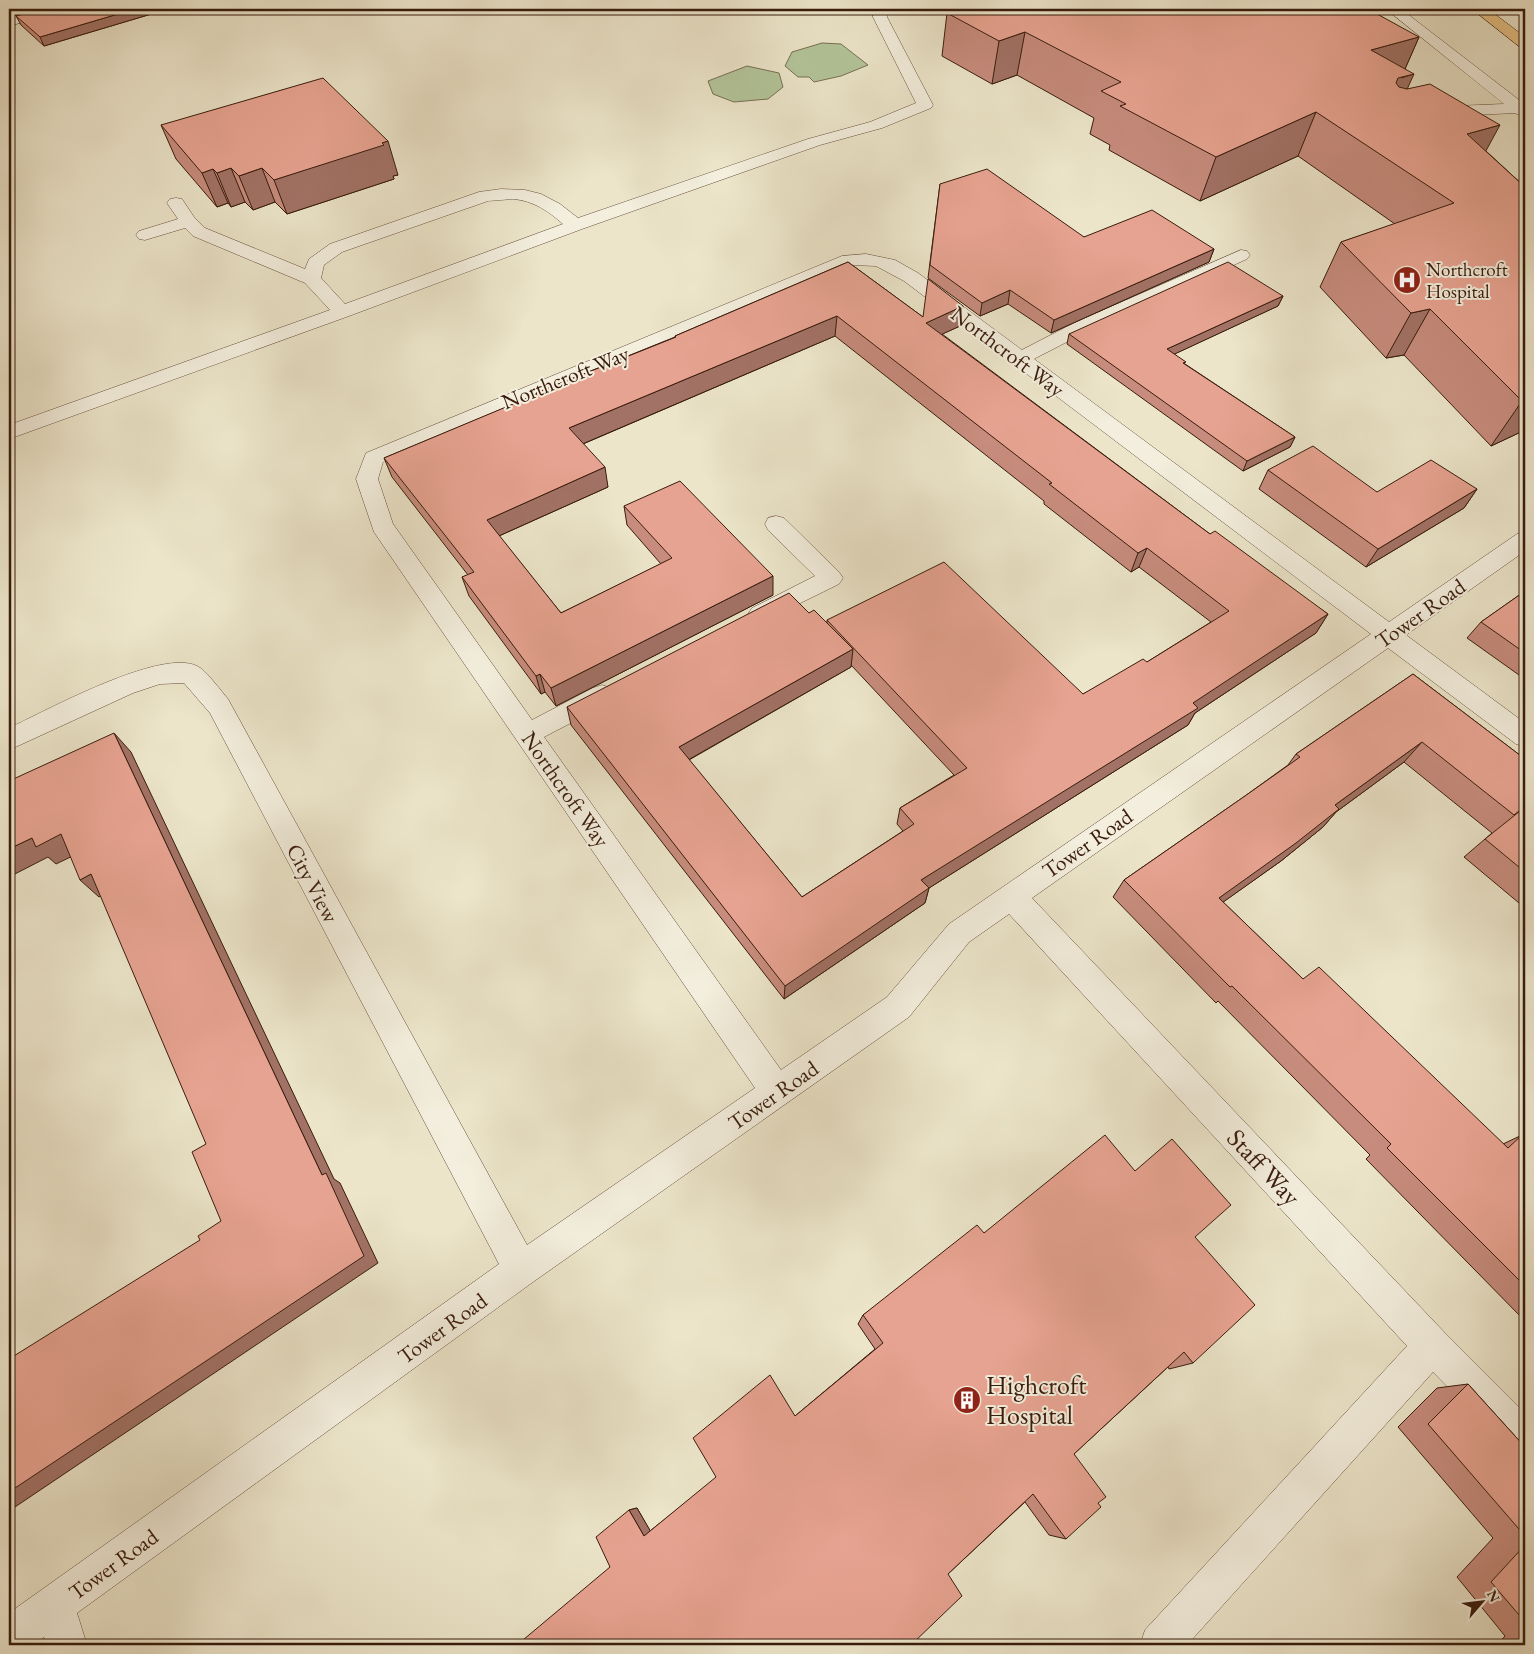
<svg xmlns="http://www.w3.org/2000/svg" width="1534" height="1654" viewBox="0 0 1534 1654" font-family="'EB Garamond',serif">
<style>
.green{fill:#b3c59a;stroke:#767053}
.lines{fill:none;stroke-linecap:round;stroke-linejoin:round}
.lane-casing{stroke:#664e3c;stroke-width:1}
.street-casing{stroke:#664e3c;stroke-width:1}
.secondary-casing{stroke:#391c0c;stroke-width:1}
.primary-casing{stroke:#391c0c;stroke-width:1}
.lane{fill:#f3eedd;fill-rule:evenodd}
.street{fill:#f3eedd;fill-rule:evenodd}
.secondary{fill:#f3eedd;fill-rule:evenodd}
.primary{fill:#e6c285;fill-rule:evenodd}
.wall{fill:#c78c7d;stroke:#391c0c;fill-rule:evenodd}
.shaded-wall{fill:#a27266;stroke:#391c0c}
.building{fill:#e7a391;stroke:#391c0c}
.labels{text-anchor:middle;stroke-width:4;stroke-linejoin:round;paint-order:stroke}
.far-poi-label{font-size:19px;fill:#391c0c;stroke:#f3eedd;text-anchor:start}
.street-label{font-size:22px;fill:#391c0c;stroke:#f3eedd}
.near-street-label{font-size:26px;fill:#391c0c;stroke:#f3eedd}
.near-poi-label{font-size:26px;fill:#391c0c;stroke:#f3eedd;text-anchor:start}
</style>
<rect width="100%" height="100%" fill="#ece5ca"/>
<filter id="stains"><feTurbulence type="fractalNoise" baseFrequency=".004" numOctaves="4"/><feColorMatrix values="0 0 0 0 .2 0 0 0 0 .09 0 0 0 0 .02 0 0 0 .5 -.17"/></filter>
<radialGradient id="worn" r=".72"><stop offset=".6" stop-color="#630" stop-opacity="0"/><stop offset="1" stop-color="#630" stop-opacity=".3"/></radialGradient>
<path class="green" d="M822 43 841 44 868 65 841 76 814 82 809 77H798L785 66 792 52Z
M747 66 779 73 783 87 768 99 734 102 713 94 708 81Z"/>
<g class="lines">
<g class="lane-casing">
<path id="lane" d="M872 9H886L887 17 933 105 931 108 882 128 820 145 582 229 349 316 9 439V425L330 310 305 283 193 236 185 228 145 240 139 239 136 235 139 231 178 219 167 203 170 199 176 198 182 199 194 217 205 228 305 269 309 259 330 244 479 192 501 189 525 190 541 194 560 204 578 218 808 139 870 122 916 103 873 17ZM514 199C534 201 548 211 563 224L345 304 321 278 324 265 342 252 488 201Z
M1386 9H1401L1523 103H1525V118L1515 113 1455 116 1437 120 1431 118 1429 115 1431 112 1455 106 1504 104Z
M1241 250 1247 251 1250 255 1247 259 1090 330 1026 363 1019 365 1012 363 1009 359 1012 355 1076 322Z"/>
</g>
<g class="street-casing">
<path id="street" d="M866 254 895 260 918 273 1389 622 1517 534 1525 532V551L1406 635 1525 723V747L1516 744 1388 648 1032 898 1445 1333 1521 1409 1525 1410V1448L1495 1435 1433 1372 1187 1645H1140L1145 1630 1407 1346 1009 914 969 942 909 1017 533 1282 77 1613 87 1645H47L44 1637 33 1645H9V1613L499 1264 210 713 184 683 160 684 133 693 9 750V728C46 711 160 648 197 666 206 670 221 691 228 699L527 1245 755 1088 374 532 356 479 366 453 842 256ZM851 265 876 266 904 281 1371 634 949 924 887 997 781 1070 544 737 611 702 615 695 611 688 602 685 593 688 532 720 393 524 378 479 383 462Z
M776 516 784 518 839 572 843 578 839 584 760 623 752 620 748 614 752 608 815 576 768 530 765 524 768 518Z"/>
</g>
<g class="secondary-casing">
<path id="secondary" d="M40 9H61L59 12 9 26V18Z"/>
</g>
<g class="primary-casing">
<path id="primary" d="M1472 9H1488L1525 37V48L1520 47Z"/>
</g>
<use href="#lane" class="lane"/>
<use href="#street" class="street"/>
<use href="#secondary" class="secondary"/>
<use href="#primary" class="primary"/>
</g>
<path class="wall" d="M41 9H168L44 46 21 25 16 16Z
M947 13 1419 37 1405 69 1407 89 1486 151 1525 187V430L1491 446 1404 355 1386 358 1320 287 1341 242 1395 224 1298 156 1200 201 1109 150 1110 145 1090 134 1094 118 1017 75 992 84 942 56Z
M161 125 398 175 393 176 394 179 287 214 275 202 253 210 245 202 231 207 228 203 217 207 176 159Z
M940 184 1084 237 1214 249 1209 262 1051 333 1008 304 980 316 928 278Z
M848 262 923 317 960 326 942 334 1210 534 1328 614 1316 633 1195 713 1188 725 929 888 925 903 784 999 571 725 567 707 809 613 827 623V620L1083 694 1147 662 1211 622 1139 567 1131 572 1044 504V501L835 336 583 444 608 487 499 536 561 613 661 564 627 525 624 506 773 595 556 706 545 692 541 694 469 596 462 577 468 575 392 477 384 458 536 395V393L675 337V336ZM851 665 954 775 900 808 897 824 903 831 802 897 689 760 851 667Z
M1283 296 1278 306 1174 354 1185 364 1295 437 1290 447 1243 471 1067 344 1069 334Z
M1268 470 1377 492 1477 489 1464 508 1366 567 1259 489Z
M1525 591V673L1524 672 1519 675 1467 638 1481 622Z
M1413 674 1525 759V908L1464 857 1492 833 1404 762 1336 812 1323 827 1281 861 1223 902 1303 979 1503 1144 1522 1135 1525 1138V1321L1366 1159 1370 1155 1218 1001 1216 1003 1113 897 1124 880 1245 796 1288 765 1296 754Z
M1135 1171 1195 1237 1193 1363 1169 1369 1168 1367 1074 1454 1098 1503 1066 1539 1049 1535 1025 1502 948 1574 610 1567 629 1510 637 1508 650 1531 795 1416 875 1349 858 1324 863 1315 984 1233Z
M1468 1384 1525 1447V1645H1497L1505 1636 1457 1577 1493 1538 1398 1427 1437 1388Z"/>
<path class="shaded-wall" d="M9 9H34L11 15Z
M135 9H168L44 46 40 37Z
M1025 32 1017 75 992 84 999 41Z
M1419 37 1401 78 1414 74 1394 118 1371 50Z
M1316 112 1298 156 1200 201 1216 157Z
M1500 125 1476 169 1467 134Z
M388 141 398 175 393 176 394 179 287 214 274 180Z
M231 168 245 202 231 207 217 173Z
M262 168 275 202 253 210 239 176Z
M213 169 228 203 217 207 202 173Z
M1214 249 1209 262 1051 333 1054 320Z
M1010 290 1008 304 980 316 982 303Z
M1283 296 1278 306 1164 359 1167 349Z
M963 306 960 326 923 343 926 323Z
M1430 309 1404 355 1386 358 1411 313Z
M837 316 835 336 573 448 569 428Z
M1525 399V430L1491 446 1522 401Z
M1295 437 1290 447 1243 471 1247 461Z
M605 467 608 487 492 539 487 520Z
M1477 489 1464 508 1366 567 1378 549Z
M1147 548 1139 567 1131 572 1138 553Z
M773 576V595L556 706 551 688Z
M1328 614 1316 633 1195 713 1188 725 929 888 925 903 784 999 785 986 921 880Z
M853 649 851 667 681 764 679 747Z
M540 674 545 692 541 694 536 676Z
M114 733 131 752 334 1179 340 1183 378 1263 9 1511V1492L322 1175Z
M1422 742 1404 762 1336 812 1323 827 1281 861 1205 915 1219 898 1335 805Z
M61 834 81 852 56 864 48 857 9 877V849L32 838Z
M91 874 111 891 99 897 80 880Z
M637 1508 651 1532 644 1536 629 1510Z"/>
<path class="building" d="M41 9H135L40 37 16 16Z
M960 9H1368L1419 37 1371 50 1414 74 1398 78 1396 83 1399 87 1407 89 1430 84 1500 125 1467 134 1525 187V399L1522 401 1430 309 1411 313 1341 242 1454 203 1316 112 1216 157 1120 106 1126 104 1101 91 1121 82 1025 32 999 41 947 13Z
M323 78 388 141 382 143 384 145 274 180 262 168 239 176 231 168 217 173 213 169 202 173 161 125Z
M987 169 1084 237 1152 210 1214 249 1054 320 1010 290 982 303 930 265 940 184Z
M848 262 923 317 928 279 963 306 926 323 1210 534 1215 531 1328 614 1193 703 1198 708 921 880 929 888 785 986 567 707 789 593 809 613 814 610 853 649 679 747 802 897 914 824 900 808 967 768 827 620 944 562 1083 694 1143 659 1147 662 1229 611 1147 548 1138 553 1049 484 1052 483 837 316 569 428 605 467 487 520 561 613 672 558 624 506 680 481 773 576 551 688 540 674 536 676 462 577 474 572 384 458 537 394 536 393 676 337 675 336Z
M1228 262 1283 296 1167 349 1186 362 1183 363 1295 437 1247 461 1069 334Z
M1313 446 1377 492 1431 460 1477 489 1378 549 1268 470Z
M1525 591V653L1481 622Z
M1413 674 1525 759V806L1514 815 1422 742 1335 805 1339 809 1296 843 1219 898 1303 979 1319 967 1508 1148 1522 1135 1525 1138V1286L1387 1148 1391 1144 1232 986 1230 987 1124 880 1245 796 1300 757 1296 754Z
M114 733 322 1175 326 1173 364 1256 9 1492V1359L200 1240 198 1236 221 1221 192 1152 206 1144 91 874 80 880 61 834 36 847 32 838 9 849V781Z
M1525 807V872L1485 839Z
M1105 1135 1135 1171 1172 1139 1231 1205 1195 1237 1255 1305 1193 1363 1184 1352 1074 1454 1106 1497 1098 1503 1101 1507 1066 1539 1033 1494 948 1574 962 1596 911 1645H517L610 1567 596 1537 629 1510 644 1536 716 1477 693 1438 770 1375 795 1416 883 1343 863 1315 977 1225 984 1233Z
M1468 1384 1525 1447V1536L1428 1424Z
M1525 1545V1622L1491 1582Z"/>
<defs>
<g id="hospital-disc" transform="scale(1.4375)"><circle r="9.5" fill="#8f2418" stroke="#f3eedd"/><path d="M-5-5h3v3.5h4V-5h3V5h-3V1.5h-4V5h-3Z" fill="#fff"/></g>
<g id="building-disc" transform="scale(1.4375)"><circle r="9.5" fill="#8f2418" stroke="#f3eedd"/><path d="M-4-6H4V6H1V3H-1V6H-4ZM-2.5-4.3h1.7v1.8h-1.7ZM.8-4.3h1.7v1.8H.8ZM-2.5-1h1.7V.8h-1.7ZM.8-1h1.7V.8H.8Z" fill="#fff"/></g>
</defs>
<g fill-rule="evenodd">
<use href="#hospital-disc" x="1407" y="280"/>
<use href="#building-disc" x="967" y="1400"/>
</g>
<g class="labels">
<g class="far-poi-label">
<text x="1426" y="276">Northcroft<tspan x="1426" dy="22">Hospital</tspan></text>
</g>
<g class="street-label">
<text transform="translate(1008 351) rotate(37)" y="8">Northcroft Way</text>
<text transform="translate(565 377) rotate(-22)" y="8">Northcroft Way</text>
<text transform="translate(1420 613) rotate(-35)" y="8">Tower Road</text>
<text transform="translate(566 789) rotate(55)" y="8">Northcroft Way</text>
<text transform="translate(1087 843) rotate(-35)" y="8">Tower Road</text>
<text transform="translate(313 883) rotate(62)" y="8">City View</text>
<text transform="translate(773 1095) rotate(-35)" y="8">Tower Road</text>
<text transform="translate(442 1328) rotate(-36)" y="8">Tower Road</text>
<text transform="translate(113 1564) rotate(-36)" y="8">Tower Road</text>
</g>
<g class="near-street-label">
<text transform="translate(1264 1167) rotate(47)" y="9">Staff Way</text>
</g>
<g class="near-poi-label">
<text x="986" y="1394">Highcroft<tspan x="986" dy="30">Hospital</tspan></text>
</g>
</g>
<rect width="1534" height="1654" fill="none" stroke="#ece5ca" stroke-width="30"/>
<rect x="10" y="10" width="1514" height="1634" fill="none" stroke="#391c0c" stroke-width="2.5"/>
<rect x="15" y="15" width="1504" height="1624" fill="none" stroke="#391c0c"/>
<g transform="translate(1482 1602) rotate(62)" stroke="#f3eedd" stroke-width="4" paint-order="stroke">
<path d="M0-4L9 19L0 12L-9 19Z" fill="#391c0c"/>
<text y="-8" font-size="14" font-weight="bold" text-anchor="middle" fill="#391c0c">N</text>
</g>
<rect width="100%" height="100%" filter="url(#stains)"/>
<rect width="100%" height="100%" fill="url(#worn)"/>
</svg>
